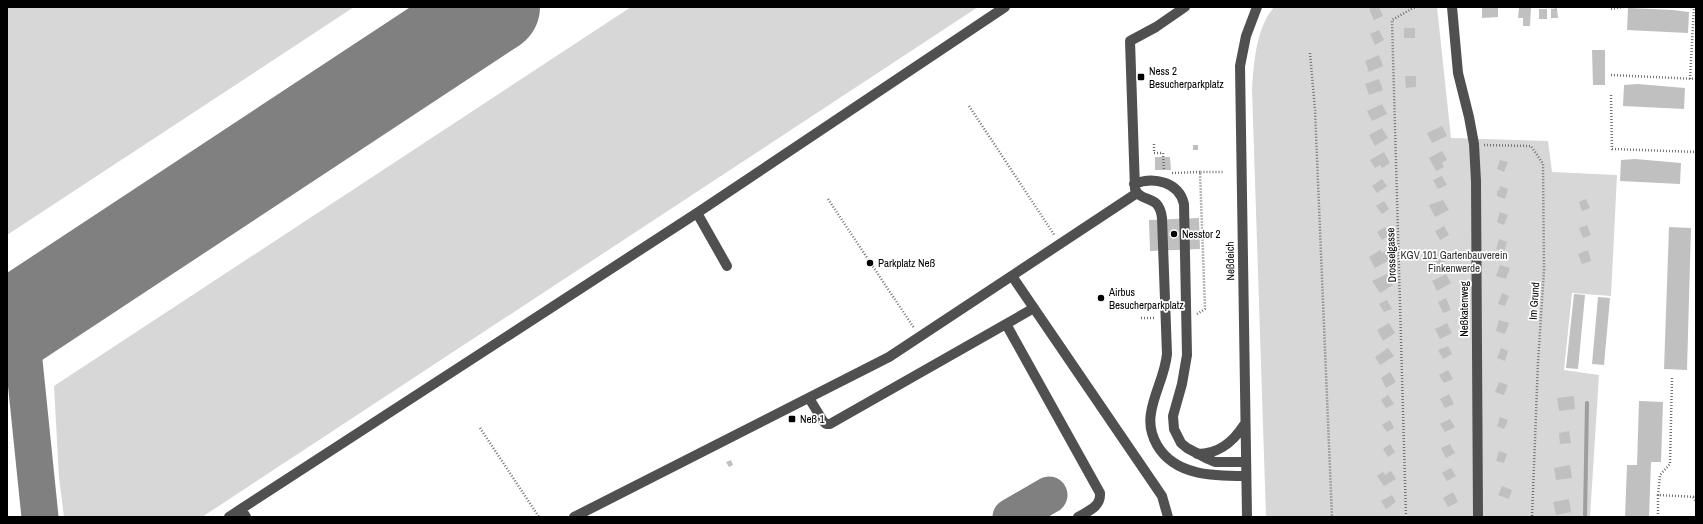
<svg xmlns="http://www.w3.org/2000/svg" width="1703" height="524" viewBox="0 0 1703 524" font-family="'Archivo Narrow',sans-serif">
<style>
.green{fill:#d7d7d7}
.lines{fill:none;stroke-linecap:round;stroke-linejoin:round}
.stream{stroke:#9e9e9e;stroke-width:4}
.taxiway{stroke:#808080;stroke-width:37}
.runway{stroke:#808080;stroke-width:92}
.building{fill:#c0c0c0}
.path{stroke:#727272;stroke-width:2.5;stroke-dasharray:1 2;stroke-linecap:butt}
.minor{stroke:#505050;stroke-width:10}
.poi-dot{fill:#000;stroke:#fff;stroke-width:1.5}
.labels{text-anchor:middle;stroke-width:3.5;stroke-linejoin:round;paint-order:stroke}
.poi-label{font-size:11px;fill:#000;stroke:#fff;text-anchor:start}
.street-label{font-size:11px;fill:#000;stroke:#fff}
.park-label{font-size:11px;fill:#2e2e2e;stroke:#fff}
</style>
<rect width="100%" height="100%" fill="#fff"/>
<path class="green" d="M7 7H354L7 235Z
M631 7H978L202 517H64L59 478 54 386Z
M1274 7H1437L1451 138 1548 141 1552 172 1617 175 1611 296 1572 293 1564 370 1599 375 1590 517H1266L1252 89C1254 61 1256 29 1274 7Z"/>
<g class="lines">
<path class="stream" d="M1585 517 1587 403"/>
<path class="taxiway" d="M40 517 23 351C26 330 34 319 46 302
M1011 517 1049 495"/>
<path class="runway" d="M7 328 494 7"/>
</g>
<path class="building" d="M1374 7H1379L1383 16 1374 20 1369 9Z
M1482 7H1498V17L1482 18Z
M1519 7H1531L1530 26H1523V18H1518Z
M1557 8 1558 18H1551V9Z
M1628 8 1673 10 1689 12 1688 33 1627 30Z
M1539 9H1547V19H1539Z
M1404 28H1415V38H1404Z
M1379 30 1384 40 1375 45 1370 34Z
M1592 50H1605V85H1593Z
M1379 55 1383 66 1369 72 1365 61Z
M1405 76H1416V87L1406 88Z
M1379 79 1383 90 1369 95 1365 84Z
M1638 84 1685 88 1684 109 1623 106 1624 85Z
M1382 104 1387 114 1372 121 1367 111Z
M1442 126 1447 136 1432 143 1427 133Z
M1382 128 1388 138 1375 146 1369 135Z
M1193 145H1198V150H1193Z
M1442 151 1447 160 1442 163 1444 167 1436 171 1429 158Z
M1384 152 1390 163 1382 168 1380 165 1375 168 1370 160Z
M1155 157H1170L1171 170H1155Z
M1635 159 1681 163 1680 184 1620 181 1621 160Z
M1500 160 1508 162 1504 172 1497 169Z
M1442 176 1447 185 1438 189 1433 180Z
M1382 179 1387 186 1377 193 1372 186Z
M1500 186 1508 189 1505 199 1497 196V190L1499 191Z
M1586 199 1590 208 1582 211 1579 202Z
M1443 200 1449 210 1435 217 1429 205Z
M1384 201 1389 209 1382 214 1376 206Z
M1500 212 1508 215 1504 225 1497 222Z
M1199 218 1200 249 1150 251 1149 220Z
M1587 225 1591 235 1583 238 1579 228Z
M1444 226 1449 235 1440 240 1435 231Z
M1385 227 1390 235 1382 240 1377 232Z
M1669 227 1691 228 1687 370 1664 369Z
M1499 239 1507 242 1504 252 1496 249Z
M1445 249 1450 259 1436 266 1431 256Z
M1380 250 1382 253 1386 250 1391 259 1375 268 1369 257Z
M1588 250 1591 261 1582 264 1578 254Z
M1500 265 1510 268 1506 279 1496 276Z
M1387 274 1393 285 1380 293 1372 281Z
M1446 274 1451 283 1437 291 1432 281Z
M1502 293 1509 296 1505 306 1498 304Z
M1574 294 1585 295 1578 369 1566 368Z
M1598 297 1610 298 1604 365 1592 364Z
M1446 298 1451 310 1443 313 1438 302Z
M1387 300 1392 309 1384 312 1379 304Z
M1499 320 1509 323 1505 334 1496 331Z
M1389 323 1395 333 1383 341 1377 330Z
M1447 323 1452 333 1440 339 1435 329Z
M1448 346 1452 354 1443 359 1438 350Z
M1388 348 1394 356 1380 365 1375 357Z
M1501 348 1508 351 1505 361 1497 358Z
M1448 370 1453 379 1444 383 1439 375Z
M1390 372 1396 382 1386 388 1381 378Z
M1499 382 1508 385 1504 395 1495 392Z
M1449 394 1454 404 1445 408 1440 399Z
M1388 395 1394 404 1386 408 1381 400Z
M1574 396 1575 409 1559 411 1557 398Z
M1639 401 1663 402 1661 462H1651L1649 517H1625L1627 465H1637Z
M1500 417 1508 420 1504 429 1497 426Z
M1450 419 1455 427 1445 432 1440 424Z
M1390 420 1394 428 1387 432 1382 425Z
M1569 431 1571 443 1560 444 1559 433Z
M1390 444 1395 452 1388 457 1383 449Z
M1450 444 1455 453 1446 458 1441 448Z
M1499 451 1507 454 1504 463 1496 461Z
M731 460 733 465 729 467 726 462Z
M1570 465 1572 478 1556 480 1554 468Z
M1451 468 1456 476 1447 481 1442 473Z
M1391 471 1396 479 1384 486 1377 476 1383 472 1385 475Z
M1502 486 1512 490 1509 499 1498 495Z
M1453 492 1458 502 1448 507 1443 498Z
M1392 495 1396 502 1386 509 1381 501Z
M1569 499 1571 512 1556 515 1553 502Z"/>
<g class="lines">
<path class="path" d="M1611 9 1623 7
M1310 53 1315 110 1332 517
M1611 75 1696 79
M1690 79 1694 7
M1611 95 1612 149 1696 152
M969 106 1055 236
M1154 144V153H1163L1164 171
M1484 145 1531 146 1543 164 1544 270 1538 362 1532 517
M1172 173 1200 172
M828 199 914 328
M1197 314 1205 309 1200 172H1223
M1141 318H1155
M480 428 539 517
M1658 495 1660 475 1670 464 1672 378
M1693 497 1696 502
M1406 517 1392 20 1415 7
M1658 517V495L1696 497"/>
<path class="minor" d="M1185 7 1156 27 1130 41 1135 189C1142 204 1159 193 1162 218L1167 354C1165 375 1154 393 1151 413 1149 424 1152 436 1157 445 1175 476 1214 476 1245 476
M1452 7 1458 73 1469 117 1474 144 1476 181 1478 517
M1134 184C1154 176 1179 182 1184 204L1187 355 1182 384 1173 416 1174 429 1181 443 1187 448 1208 459 1215 462H1245
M697 213 727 266
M1012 276 1162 496 1168 517
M1006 324 1034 308
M809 398 823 421 826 424H830L1006 324 1100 493C1101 507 1088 511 1078 517
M1197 454C1219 454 1233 442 1244 425
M229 517 241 509
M246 517 241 509 697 213 1005 7
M574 517 889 357 1137 193
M1247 517 1240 66 1246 36 1257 7"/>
</g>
<g class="poi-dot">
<rect x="1137" y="73" width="8" height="8" rx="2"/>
<circle cx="1174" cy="234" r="4"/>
<circle cx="870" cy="263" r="4"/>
<circle cx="1101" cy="298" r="4"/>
<rect x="788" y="415" width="8" height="8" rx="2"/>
</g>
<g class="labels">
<g class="poi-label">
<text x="1149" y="75">Ness 2<tspan x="1149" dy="13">Besucherparkplatz</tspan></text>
<text x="1182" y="238">Nesstor 2</text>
<text x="878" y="267">Parkplatz Neß</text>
<text x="1109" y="296">Airbus<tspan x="1109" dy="13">Besucherparkplatz</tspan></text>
<text x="800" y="423">Neß 1</text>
</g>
<g class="street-label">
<text transform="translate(1391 255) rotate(-92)" y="4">Drosselgasse</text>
<text transform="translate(1230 261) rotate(-91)" y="4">Neßdeich</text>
<text transform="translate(1534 301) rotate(-86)" y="4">Im Grund</text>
<text transform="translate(1464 309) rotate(-90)" y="4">Neßkatenweg</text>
</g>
<g class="park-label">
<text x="1454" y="259">KGV 101 Gartenbauverein<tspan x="1454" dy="13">Finkenwerde</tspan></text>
</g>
</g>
<rect width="1703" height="524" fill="none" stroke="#000000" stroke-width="16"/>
</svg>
